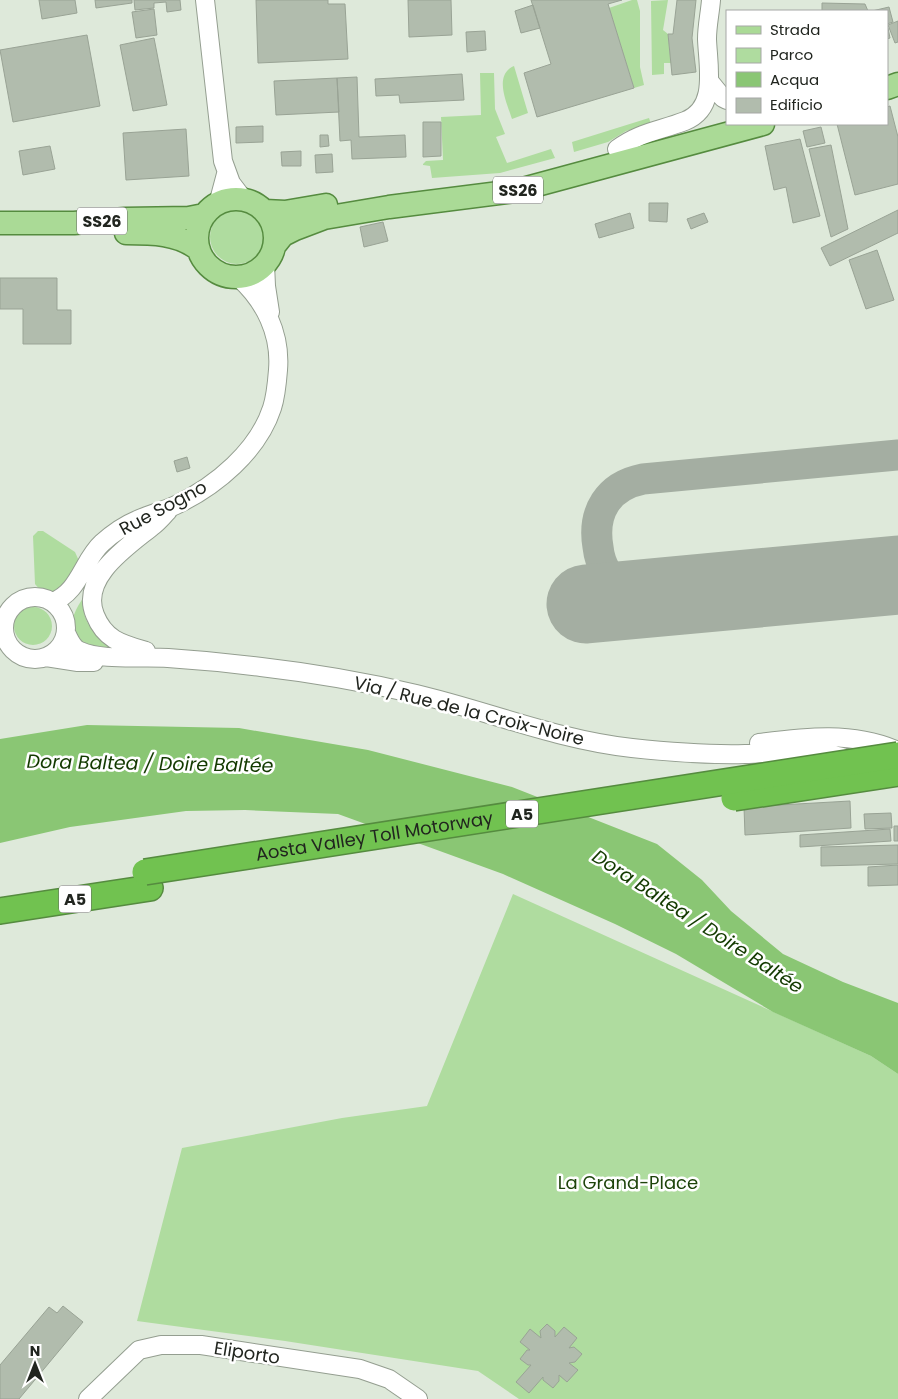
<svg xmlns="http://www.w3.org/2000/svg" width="898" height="1399" viewBox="0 0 898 1399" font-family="Poppins,sans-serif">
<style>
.green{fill:#afdc9f}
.water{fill:#8ac674}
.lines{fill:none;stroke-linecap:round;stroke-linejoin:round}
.taxiway{stroke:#a4aea2;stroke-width:31}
.runway{stroke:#a4aea2;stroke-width:79}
.building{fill:#b1bcad;stroke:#99a395}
.minor-casing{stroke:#949e90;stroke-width:20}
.major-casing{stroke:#558b3f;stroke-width:25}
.highway-casing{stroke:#558b3f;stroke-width:28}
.minor{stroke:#fff;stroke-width:18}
.major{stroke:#aada96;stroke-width:22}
.highway{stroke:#71c250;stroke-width:25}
.highway-bridge-casing{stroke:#558b3f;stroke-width:28;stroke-linecap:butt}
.highway-bridge{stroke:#71c250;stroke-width:25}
.labels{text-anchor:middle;stroke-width:5;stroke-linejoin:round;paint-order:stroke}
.shield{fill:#fff;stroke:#646662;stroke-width:1}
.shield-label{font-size:16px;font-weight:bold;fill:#21251f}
.street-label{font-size:18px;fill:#21251f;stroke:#fff}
.park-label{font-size:18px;fill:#1e440b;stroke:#fff}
.water-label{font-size:19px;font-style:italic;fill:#133a00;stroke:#fff}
</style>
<rect width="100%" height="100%" fill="#dee9da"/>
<path class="green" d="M632 0H637L640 11V67L644 85 634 88 609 8Z
M668 0 663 30 668 34 671 63H664V74L652 75 651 1Z
M514 66 528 113 512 119C507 103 493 75 514 66Z
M480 73H494L495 109 505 134 496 137 507 163 551 149 555 158 500 173 432 178 430 166 423 165V164L426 161 443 160 441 117 481 115Z
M649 118 651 124 626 131 608 142 574 152 572 142Z
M210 237a27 27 0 1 1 54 0a27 27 0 1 1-54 0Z
M38 531H43L75 552 79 561 64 589C52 593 43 595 35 584L33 536Z
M87 593C86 598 84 603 84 608 83 628 105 640 118 650L84 648 70 629C73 614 78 604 87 593Z
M14 626a19 19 0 1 1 38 0a19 19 0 1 1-38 0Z
M513 894 871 1056 898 1074V1399H519L478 1371 285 1341 137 1321 182 1148 342 1118 427 1106Z"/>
<path class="water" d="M87 725 239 728 368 750 512 787 657 844 702 880 731 911 783 954 843 982 898 1003V1074L871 1056 773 1012 676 954 615 924 503 874 338 814 245 810 186 811 70 827 0 843V739Z"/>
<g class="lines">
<path class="taxiway" d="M665 596C652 596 639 596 627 590 610 582 600 566 598 547 592 512 608 486 643 479L898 455"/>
<path class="runway" d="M586 604 898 575"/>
</g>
<path class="building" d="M39 0H75L77 13 42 19Z
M95 0H132V3L96 8Z
M134 0H180L181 10 167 12 166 2 154 3V8L135 10Z
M256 0H328V4H345L348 59 258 63Z
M408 0H451L452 35 409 37Z
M531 0H622L608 4 634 88 537 117 524 73 551 64Z
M677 0H696L692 38 696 72 672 75 668 34H673Z
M822 3 865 4 868 11H822Z
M533 5 540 28 521 33 515 11Z
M889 7 893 22 887 24V11H872Z
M154 9 157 35 136 38 132 12Z
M898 21V42L895 43 888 25Z
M887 28H888L890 38 887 39Z
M485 31 486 50 467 52 466 32Z
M87 35 100 106 13 122 0 50Z
M154 38 167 105 133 111 120 45Z
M462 74 464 100 400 103 399 95 376 96 375 79Z
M357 77 359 137 405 135 406 157 352 159 351 140 340 141 337 78Z
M337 78 339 112 276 115 274 81Z
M890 106 898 137V184L855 195 837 124H887V107Z
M423 122H441V156L423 157Z
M263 126V142L236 143V127Z
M821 127 825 143 807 147 803 131Z
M186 129 189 176 126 180 123 133Z
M320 135H328L329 146 320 147Z
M800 139 820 216 793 223 786 187 774 190 765 146Z
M831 145 848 229 831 237 809 149Z
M50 146 55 169 23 175 19 151Z
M301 151V166H282L281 152Z
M332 154 333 172 316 173 315 155Z
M649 203H668L667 222 649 221Z
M898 210V233L830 266 821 248Z
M630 213 634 228 599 238 595 224Z
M704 213 708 222 691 229 687 219Z
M383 222 388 241 364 247 360 227Z
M877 250 894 300 866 309 849 260Z
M0 278H57V310H71V344H23V309H0Z
M187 457 190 468 177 472 174 461Z
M850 801 851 828 745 835 744 807Z
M891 813 892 828 865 829 864 814Z
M894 826H898V841H894Z
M890 829 891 841 800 847V835Z
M898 845V864L821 866V847Z
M898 865V885L868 886V867Z
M63 1306 83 1322 19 1399H0V1365L49 1307 57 1313Z
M547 1324 555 1331V1337L564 1327 577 1338 569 1348 574 1347 582 1354 575 1362 569 1363 578 1370 567 1382 559 1375V1381L553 1388 543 1380V1377L529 1393 516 1382 531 1365H528L520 1359 527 1350H530L520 1342 530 1329 541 1338 540 1331Z"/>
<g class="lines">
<g class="minor-casing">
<path id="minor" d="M205 0 223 161 231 183 244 200
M710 82 723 98 727 100
M617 149C640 132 659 131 685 121 718 108 708 67 707 39 707 26 710 13 711 0
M218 204 226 174
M265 264 266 286 270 312
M4 628a31 31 0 1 1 62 0a31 31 0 1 1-62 0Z
M52 602C79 593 83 560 102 543 112 534 125 525 137 520 150 514 163 511 176 505 216 486 258 451 272 408 276 396 277 383 278 370 281 334 265 301 238 277
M66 633C70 640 72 648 80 651 101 661 144 656 168 658 199 660 230 663 261 667 313 673 365 682 416 694 488 711 558 740 632 748 669 752 707 755 745 754 780 753 815 748 849 759
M146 651C122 644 105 640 95 615 79 577 130 545 154 525 159 521 163 516 168 511
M46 657 78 662H94
M759 743C806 737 853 731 898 751
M88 1399 139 1350 161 1345H201L360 1369 389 1379 418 1399"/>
</g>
<g class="major-casing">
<path id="major" d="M887 88 898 84
M197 238a39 39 0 1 1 78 0a39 39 0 1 1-78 0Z
M265 211 285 212 326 205
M0 223H74L125 219 189 218 204 215
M126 233C151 233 179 233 199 250
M275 245 283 235 295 229 324 218 389 207 515 191 763 124"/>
</g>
<g class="highway-casing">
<path id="highway" d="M0 911 150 888"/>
</g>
<use href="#minor" class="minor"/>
<use href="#major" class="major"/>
<use href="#highway" class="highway"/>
<g class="highway-bridge-casing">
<g id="highway-bridge">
<path d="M734 798 898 773"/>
<path id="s1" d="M145 872 898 755"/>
</g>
</g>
<use href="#highway-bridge" class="highway-bridge"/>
</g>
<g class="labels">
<g class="shield">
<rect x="493" y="176.5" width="50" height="27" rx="4"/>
<rect x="77" y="207.5" width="50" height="27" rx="4"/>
<rect x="506" y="800.5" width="32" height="27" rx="4"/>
<rect x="59" y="885.5" width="32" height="27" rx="4"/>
</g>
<g class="shield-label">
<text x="518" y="196">SS26</text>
<text x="102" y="227">SS26</text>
<text x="522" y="820">A5</text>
<text x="75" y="905">A5</text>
</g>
<g class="street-label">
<text transform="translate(163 508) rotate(-28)" y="6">Rue Sogno</text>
<text transform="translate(469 711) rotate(14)" y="6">Via / Rue de la Croix-Noire</text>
<text dy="6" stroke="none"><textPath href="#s1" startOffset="232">Aosta Valley Toll Motorway</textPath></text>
<text transform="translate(247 1353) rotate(9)" y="6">Eliporto</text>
</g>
<g class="park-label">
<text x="628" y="1189">La Grand-Place</text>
</g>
<g class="water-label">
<text transform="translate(150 763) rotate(1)" y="7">Dora Baltea / Doire Baltée</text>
<text transform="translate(698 921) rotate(33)" y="7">Dora Baltea / Doire Baltée</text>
</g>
</g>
<rect x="726" y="10" width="162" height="115" fill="#ffffff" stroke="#a6a8a5"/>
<rect x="736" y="26" width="25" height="8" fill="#aada96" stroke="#a6a8a5"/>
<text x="770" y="35" font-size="15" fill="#21251f">Strada</text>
<rect x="736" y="48" width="25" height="15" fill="#afdc9f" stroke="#a6a8a5"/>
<text x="770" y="60" font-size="15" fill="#21251f">Parco</text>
<rect x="736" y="72" width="25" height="15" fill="#8ac674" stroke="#a6a8a5"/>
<text x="770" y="85" font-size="15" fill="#21251f">Acqua</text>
<rect x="736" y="98" width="25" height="15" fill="#b1bcad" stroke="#a6a8a5"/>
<text x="770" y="110" font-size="15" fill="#21251f">Edificio</text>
<g transform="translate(35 1364)" stroke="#ffffff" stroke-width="4" paint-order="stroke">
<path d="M0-4L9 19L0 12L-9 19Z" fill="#21251f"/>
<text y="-8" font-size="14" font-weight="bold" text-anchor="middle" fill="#21251f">N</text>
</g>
</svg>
